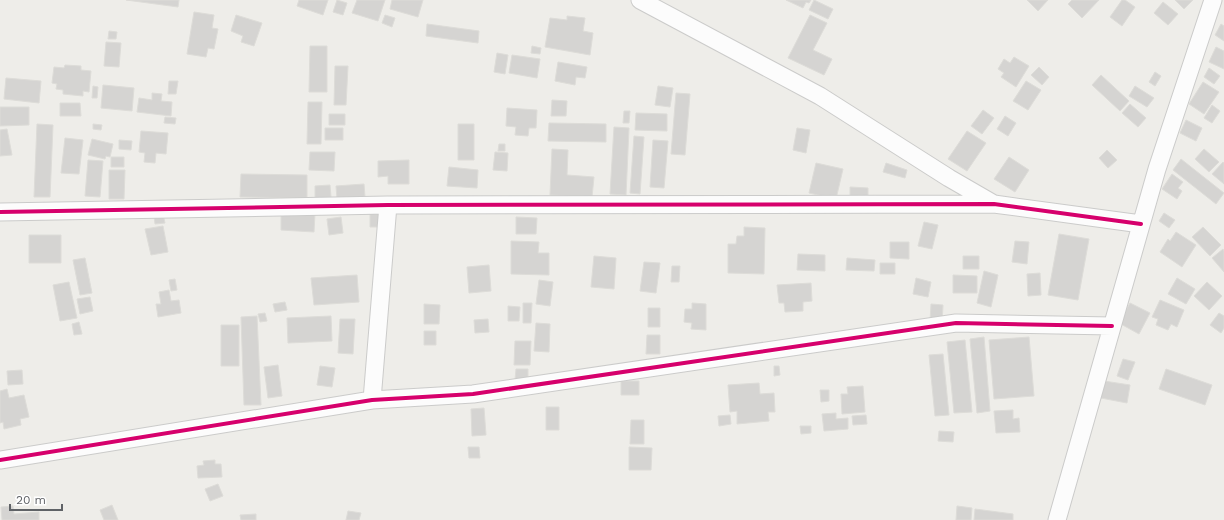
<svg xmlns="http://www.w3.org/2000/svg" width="1224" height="520" viewBox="0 0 1224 520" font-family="'Work Sans',sans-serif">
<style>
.building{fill:#d5d4d2;stroke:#dddcd8}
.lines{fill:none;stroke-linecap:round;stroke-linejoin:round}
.minor-casing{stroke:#cbcbca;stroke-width:19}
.minor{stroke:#fcfcfc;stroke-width:17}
.cycleway-casing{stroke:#fff;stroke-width:6}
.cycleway{stroke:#d6006c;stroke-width:4}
</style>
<rect width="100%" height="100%" fill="#eeede9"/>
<path class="building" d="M126 0H179L178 7Z
M299 0H328L323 15 297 6Z
M337 0 347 3 343 15 333 12Z
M357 0H385L378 21 352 13Z
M392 0H423L418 17 390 9Z
M786 0H811L809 3 806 2 803 8Z
M814 0 833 9 828 19 809 10Z
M1027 0H1048L1038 11Z
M1072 0H1099L1082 18 1068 4Z
M1122 0H1125L1135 7 1122 26 1110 17Z
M1175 0H1193L1184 9Z
M1163 2 1178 14 1168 25 1154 13Z
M194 12 214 15 212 28 218 29 214 49 208 48 206 57 187 54Z
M236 15 262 23 254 46 241 42 243 36 231 31Z
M385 15 395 18 392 27 382 23Z
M810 15 827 23 813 50 832 59 824 75 788 58Z
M567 16 585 18 583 31 593 33 590 55 545 47 550 18 567 20Z
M427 24 479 31 478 43 426 36Z
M1221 24 1224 26V41L1215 35Z
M109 31 117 32 116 39H108Z
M106 42 121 43 119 67 104 66Z
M310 46H327V92H309Z
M532 46 541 48 540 54 531 53Z
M1216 47 1224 51V69L1209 62Z
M497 53 508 55 505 74 494 72Z
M512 55 540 59 537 78 509 73Z
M1014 57 1029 66 1016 87 1001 77 1004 73 998 69 1004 59 1010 63Z
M558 62 587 67 585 78 576 77 575 85 555 81Z
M65 65 81 66V70L91 71 89 92 83 91V96L63 94V90L56 89 57 84 52 83 54 67 64 68Z
M335 66H348L346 105H334Z
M1039 67 1049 77 1042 85 1031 75Z
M1209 68 1220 76 1214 84 1204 77Z
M1155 72 1161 76 1155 86 1149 82Z
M1101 75 1129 101 1120 111 1092 85Z
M6 78 41 81 39 103 4 99Z
M169 81H178L176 94H168Z
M1026 81 1041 90 1028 110 1013 101Z
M1203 82 1219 92 1204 114 1189 104Z
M103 85 134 88 132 111 101 108Z
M93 86 98 87 97 98H92Z
M658 86 673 88 670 107 655 105Z
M1135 86 1154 98 1147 107 1129 96Z
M152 93 162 94 161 101 172 102 171 116 137 112 139 98 152 100Z
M676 93 690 94 685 155 671 154Z
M552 100 567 101 566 116H551Z
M308 102H322L321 144H307Z
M60 103H80L81 116H60Z
M1130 104 1146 118 1138 127 1122 113Z
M1212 105 1220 111 1212 123 1204 118Z
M0 107H29V125L0 126Z
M507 108 537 110 536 128H529L528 136 515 135 516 127 506 126Z
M983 110 994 118 982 134 971 126Z
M624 111H630L629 123H623Z
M636 113 667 114V131L635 130Z
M329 114H345V125H329Z
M1005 116 1016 123 1008 136 997 129Z
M165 117 176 118 175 124 164 123Z
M1186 120 1202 128 1196 141 1180 133Z
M549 123 606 124V142L548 141Z
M37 124 53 125 50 197H34Z
M93 124 102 125 101 130 93 129Z
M458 124H474V160H458Z
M614 127 629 128 626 195 610 194Z
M325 128H343V140H325Z
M797 128 810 130 806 153 793 150Z
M7 129 12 155 0 156V130Z
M141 131 168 133 166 154 156 153 155 163 144 162 145 153 139 152Z
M967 131 986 143 967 171 948 159Z
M634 136 644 137 640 194 630 193Z
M65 138 83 140 79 174 61 173Z
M92 139 113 144 110 157 106 156 105 159 88 155Z
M119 140 132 141 131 150 119 149Z
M653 140 668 141 664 188 650 187Z
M499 144H505V151H498Z
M552 149 568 150 567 175 594 177 592 197 550 195Z
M1204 149 1219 162 1209 172 1195 159Z
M1107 150 1117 160 1108 168 1099 158Z
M310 152H335L334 171 309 170Z
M495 152 508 153 507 171 493 170Z
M111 157H124V167H111Z
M1009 157 1029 170 1015 192 994 179Z
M1181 159 1224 193 1216 204 1173 170Z
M88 160 103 161 100 197 85 196Z
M409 160V184H388V176L378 177V161Z
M1223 162 1224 163V184L1212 174Z
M816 163 843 169 836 199 809 193Z
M886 163 907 170 905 178 883 172Z
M449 167 478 170 477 188 447 186Z
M109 170H125L124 199H109Z
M241 174 307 175V198L240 197Z
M1172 174 1183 182 1178 188 1182 191 1177 199 1162 189Z
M364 184 365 197 337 199 336 186Z
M330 185 331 197 315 198V186Z
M850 187 868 188V202L850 201Z
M281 211 315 213 314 232 281 230Z
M1164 213 1175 220 1169 228 1159 221Z
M163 214 165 223 155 224 154 216Z
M370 214H381V227H370Z
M341 217 343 233 329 235 327 219Z
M516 217 537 218 536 234H516Z
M924 222 938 225 932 249 918 246Z
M163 226 168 252 151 255 145 229Z
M744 227 765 228 764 274 728 273V244H736L737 236H744Z
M1203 227 1221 245 1210 256 1192 237Z
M1176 232 1196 245 1182 267 1160 252 1168 239 1170 241Z
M1059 234 1089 239 1078 300 1048 295Z
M29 235H61V263H29Z
M511 241 539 242 538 253H549V275L511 274Z
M1015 241 1029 242 1027 264 1012 262Z
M890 242H909V259L890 258Z
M1223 249 1224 251V272L1212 258Z
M798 254 825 255V271L797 270Z
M594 256 616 258 614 289 591 287Z
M963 256H979V269H963Z
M85 258 92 293 80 295 73 260Z
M847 258 875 260 874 271 846 270Z
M644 262 660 263 656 293 640 291Z
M880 263H895V274H880Z
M489 265 491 291 469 293 467 267Z
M672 266H680L679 282H671Z
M984 271 998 275 991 307 977 303Z
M1040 273 1041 295 1028 296 1027 274Z
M357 275 359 302 314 305 311 278Z
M953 275 977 276V293H953Z
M916 278 931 282 928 297 913 294Z
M1177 278 1195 289 1186 304 1168 294Z
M175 279 177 290 171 291 169 280Z
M539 280 553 282 550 306 536 304Z
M69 282 77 318 60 321 53 285Z
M1207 282 1222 296 1209 310 1194 296Z
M811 283 812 301 803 302V311L785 312 784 303H779L777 285Z
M169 290 171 301 179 300 181 313 158 317 156 304H161L159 292Z
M90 297 93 311 80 314 77 299Z
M1160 300 1184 310 1177 327 1171 324 1168 330 1156 325 1158 319 1152 317Z
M285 302 287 310 275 312 273 304Z
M523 303H532L531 323H523Z
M692 303 706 304V330L691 329 692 323 684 322 685 309H692Z
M1130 303 1150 313 1139 334 1119 323Z
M424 304 440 305 439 324H424Z
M931 304 943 305 942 323 930 322Z
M508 306 520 307 519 321H508Z
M648 308H660V327H648Z
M265 313 267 321 260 322 258 314Z
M1219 313 1224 316V328L1221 333 1210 325Z
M257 316 261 405H244L241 317Z
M331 316 332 341 288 343 287 318Z
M340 319H355L353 354 338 353Z
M488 319 489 332 475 333 474 320Z
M79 322 82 334 74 335 72 324Z
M536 323 550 324 549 352 534 351Z
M221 325H239V366H221Z
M424 331H436V345H424Z
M647 335H660V354H646Z
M984 337 990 411 977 413 970 339Z
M1029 337 1034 396 994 399 989 340Z
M965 340 972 412 954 413 947 342Z
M515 341H531L530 365H514Z
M943 354 949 415 935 416 929 355Z
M1123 359 1135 362 1128 380 1117 376Z
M278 365 282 396 268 398 264 367Z
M320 366 335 368 332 387 317 385Z
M774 366H779L780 375 774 376Z
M516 369H528V380H515Z
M1166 369 1212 385 1205 405 1159 389Z
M22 370 23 384 8 385 7 371Z
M621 381H639V395H621Z
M1104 381 1130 385 1127 403 1101 398Z
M759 383 760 394 774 393 775 412H768L769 421 737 424V411L730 412 728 385Z
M863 386 865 412 842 414 841 394H848L847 387Z
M7 389 9 398 24 395 29 417 20 419 21 425 4 429 3 422 0 423V391Z
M820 390H829V401L821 402Z
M546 407H559V430H546Z
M484 408 486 435 472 436 471 409Z
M1013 410V419L1019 418 1020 432 996 433 994 411Z
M836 413V419L848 418V429L824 431 822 414Z
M730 415 731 424 719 426 718 416Z
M866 415 867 424 853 425 852 416Z
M631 420H644V444H630Z
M800 426H811V433L801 434Z
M939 431 954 432 953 442 938 441Z
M468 447H479L480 458H469Z
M629 447 652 448 651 470H629Z
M215 460V464H221L222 477 198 478 197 466 204 465 203 461Z
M218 484 223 496 210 501 205 489Z
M112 505 118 520H104L100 510Z
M13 506 14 514 39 512V520H2L1 507Z
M957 506 972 508 971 520H956Z
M975 509 1013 514V520H974Z
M348 511 361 513 359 520H346Z
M256 514V520H241L240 515Z"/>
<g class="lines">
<g class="minor-casing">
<path id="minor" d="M640 0 820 96 949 178 994 204
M0 212 388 205 994 204 1141 224
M372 400 388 205
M0 460 372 400 473 394 956 323 1112 326
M1057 520 1157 169 1213 0"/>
</g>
<use href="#minor" class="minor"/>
<g class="cycleway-casing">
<path id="cycleway" d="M0 212 388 205 994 204 1141 224
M0 460 372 400 473 394 956 323 1112 326"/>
</g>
<use href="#cycleway" class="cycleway"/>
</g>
<path d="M10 504v6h52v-6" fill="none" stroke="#5f6266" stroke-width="2"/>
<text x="16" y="504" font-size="12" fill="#5f6266" stroke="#ffffff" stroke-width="3" paint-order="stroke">20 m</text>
</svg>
